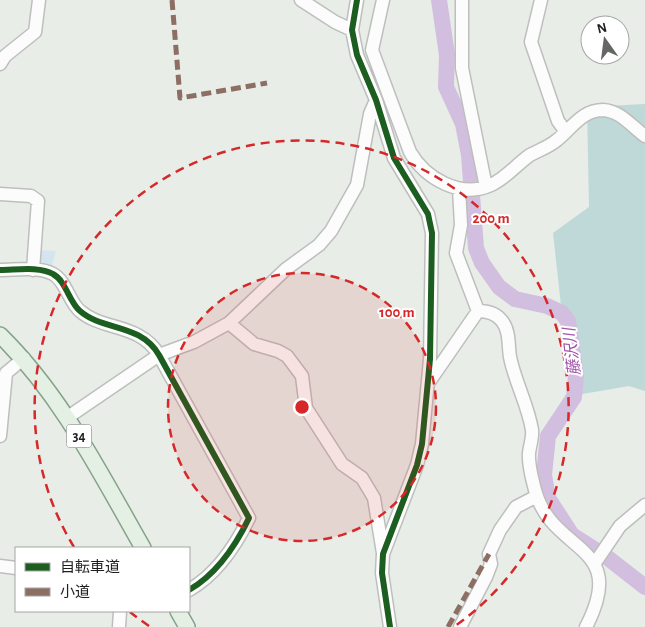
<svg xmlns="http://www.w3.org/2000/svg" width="645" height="627" viewBox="0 0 645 627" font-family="'Alegreya Sans','Noto Sans JP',sans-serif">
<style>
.forest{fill:#bfd8d8}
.park{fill:#d5e5ef}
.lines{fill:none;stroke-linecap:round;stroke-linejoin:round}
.river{stroke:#d2bede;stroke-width:16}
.minor-casing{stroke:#bdbfbd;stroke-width:15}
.major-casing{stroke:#86a288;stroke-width:18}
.minor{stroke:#fcfcfc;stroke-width:12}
.major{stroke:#e5f0e5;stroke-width:15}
.quiet{stroke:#8d6e63;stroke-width:5;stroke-dasharray:10 5;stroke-linecap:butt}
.cycleway-casing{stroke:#fff;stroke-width:9}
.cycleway{stroke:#1b5e20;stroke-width:6}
.ring{fill:none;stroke:#d62828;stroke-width:2.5;stroke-dasharray:9 6}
.labels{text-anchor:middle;stroke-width:4;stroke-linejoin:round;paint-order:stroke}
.shield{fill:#fff;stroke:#626262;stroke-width:1}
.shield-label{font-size:14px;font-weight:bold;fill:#1f1f1f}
.water-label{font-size:16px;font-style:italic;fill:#a052a8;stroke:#fff}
.centre{fill:#d62828;stroke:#fff;stroke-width:2.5}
.ring-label{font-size:15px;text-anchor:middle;font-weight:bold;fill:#d62828;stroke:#fff;stroke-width:4;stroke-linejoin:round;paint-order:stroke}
</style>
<rect width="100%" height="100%" fill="#e8ede8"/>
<path class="forest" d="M645 104V391L629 386 571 396 553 233 589 207 587 107Z"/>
<path class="park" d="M38 250 56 251 51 269 41 266 37 261Z"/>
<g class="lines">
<path class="river" d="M439 0 447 55 446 87 463 124 469 155 476 248 482 263 499 287 515 299 547 306 562 313 568 321 576 376 575 387 574 397 548 436 544 475 548 498 572 535 608 558 645 587"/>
<g class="minor-casing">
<path id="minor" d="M301 0 335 22 352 30
M357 0 352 30 357 55 376 100 394 158 428 214 432 233 430 359 422 444 417 465 383 554 382 573 390 627
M383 0 372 50 410 152C425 178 460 199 491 185 505 179 517 164 530 155 539 150 549 147 557 140 572 128 582 110 603 110 621 111 632 127 645 136
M462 0V68L486 187
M541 0 531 42 558 121 566 132
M0 64 5 56 35 32 39 0
M459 189 461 225 456 253 478 311
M0 194 31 196 38 201 33 270
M0 270C16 270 39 266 53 274 66 281 69 302 80 311 103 331 140 323 159 355L249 518C235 547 217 574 189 590
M229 323 254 344 278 351 287 356 302 376 306 408 342 464 362 478 374 498 383 553
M429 382 478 311C488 311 496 313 502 321 510 331 508 345 510 357 515 382 528 405 532 430 533 437 530 445 529 453 528 465 532 478 535 490 552 555 630 542 586 627
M68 417 159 355 194 342 229 323 286 269 319 245 331 231 357 185 370 114 376 100
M0 436 6 373 24 358
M595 563 620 526 645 505
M0 566 16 568
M119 627 120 611
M460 627 486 577 491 564 489 554 500 530 516 507 537 496"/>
</g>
<g class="major-casing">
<path id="major" d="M0 335C62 396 100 473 143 548
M178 611 187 627"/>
</g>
<use href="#minor" class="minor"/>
<use href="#major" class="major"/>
<path class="quiet" d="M172 0 180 98 267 83
M448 627 489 554"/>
<g class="cycleway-casing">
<path id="cycleway" d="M357 0 352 30 357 55 376 100 394 158 428 214 432 233 430 359 422 444 417 465 383 554 382 573 390 627
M0 270C16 270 39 266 53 274 66 281 69 302 80 311 103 331 140 323 159 355L249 518C235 547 217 574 189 590"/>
</g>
<use href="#cycleway" class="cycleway"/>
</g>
<circle cx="302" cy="407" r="134" fill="#d62828" fill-opacity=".12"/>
<g class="ring">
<circle cx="302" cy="407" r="134"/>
<path d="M149 626A267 267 0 0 1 130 612M74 547A267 267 0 1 1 455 626"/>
</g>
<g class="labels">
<rect class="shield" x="66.5" y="424.5" width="25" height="23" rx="4"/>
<g class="shield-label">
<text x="79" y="441">34</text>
</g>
<g class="water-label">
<text transform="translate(571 352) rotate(-97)" y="6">藤沢川</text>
</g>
</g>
<circle cx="302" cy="407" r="8" class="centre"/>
<g class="ring-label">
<text x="491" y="223">200 m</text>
<text x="397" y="317">100 m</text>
</g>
<rect x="15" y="547" width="175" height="65" fill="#ffffff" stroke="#a5a5a5"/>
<rect x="25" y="563" width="25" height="8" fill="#1b5e20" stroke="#a5a5a5"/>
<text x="60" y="572" font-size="15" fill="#1f1f1f">自転車道</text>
<rect x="25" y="588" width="25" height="8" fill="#8d6e63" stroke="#a5a5a5"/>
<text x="60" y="597" font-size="15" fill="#1f1f1f">小道</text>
<g transform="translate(605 40) rotate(346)"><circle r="24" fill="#ffffff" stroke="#a5a5a5"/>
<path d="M0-4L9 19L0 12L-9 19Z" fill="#656765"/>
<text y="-8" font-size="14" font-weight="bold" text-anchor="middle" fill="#1f1f1f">N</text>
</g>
</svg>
